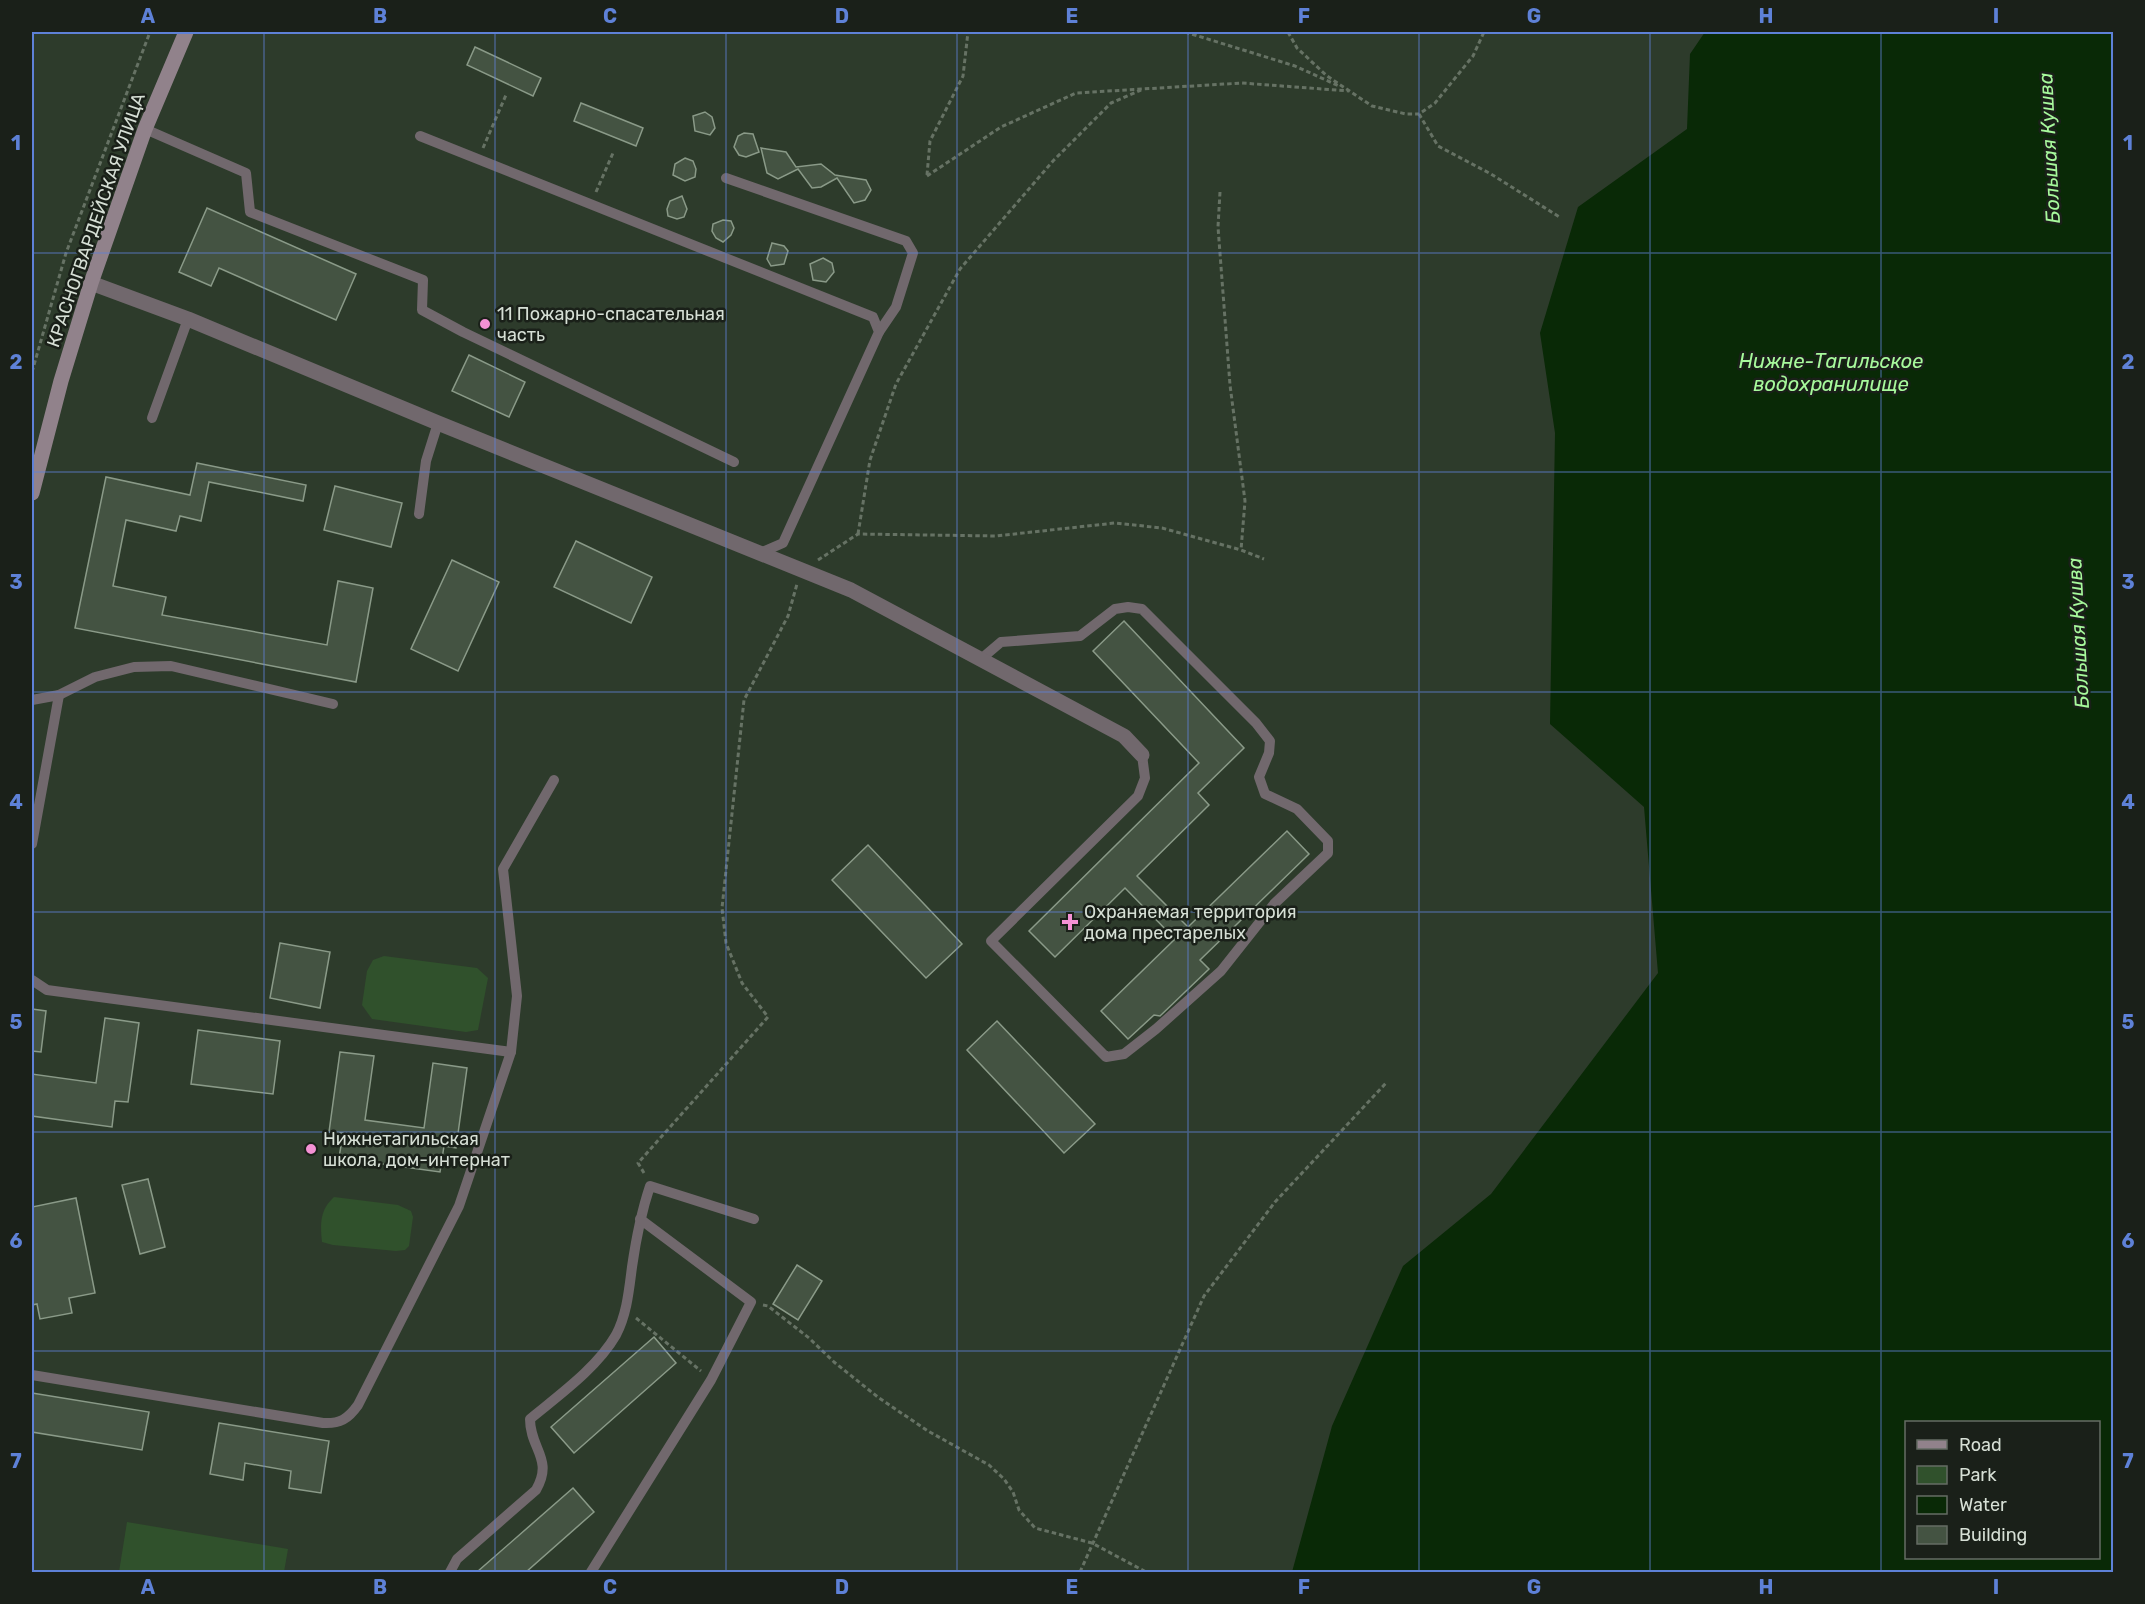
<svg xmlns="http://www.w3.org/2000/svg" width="2145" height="1604" font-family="Rubik,sans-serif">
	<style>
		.green { fill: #30512c }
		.water { fill: #092906; fill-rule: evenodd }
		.building { fill: #445342; stroke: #8a9a88; stroke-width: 1.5 }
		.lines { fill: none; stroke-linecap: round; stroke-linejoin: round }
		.path { stroke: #667264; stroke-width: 3; stroke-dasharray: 4.5 3; stroke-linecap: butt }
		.lane { stroke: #71686d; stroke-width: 10 }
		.street { stroke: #71686d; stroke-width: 15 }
		.secondary { stroke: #91828b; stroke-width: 15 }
		.grid { fill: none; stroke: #5e81d7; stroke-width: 1.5; stroke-opacity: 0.55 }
		.poi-dot { fill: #f491d4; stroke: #1a2019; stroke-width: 2 }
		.labels { text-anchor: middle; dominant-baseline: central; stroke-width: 5; stroke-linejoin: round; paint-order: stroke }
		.street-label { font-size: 18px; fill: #d6dfd5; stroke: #1a2019 }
		.poi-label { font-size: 18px; fill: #d6dfd5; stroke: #1a2019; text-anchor: start }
		.water-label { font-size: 20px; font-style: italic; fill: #a7f99c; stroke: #1a2019 }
		.neatline { fill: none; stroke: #5e81d7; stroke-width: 2 }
		.grid-label { font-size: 20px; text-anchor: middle; font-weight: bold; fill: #5e81d7 }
	</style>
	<rect width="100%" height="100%" fill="#2d3b2b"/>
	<g class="green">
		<path d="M384,956L477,968L488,978L478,1030L466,1032L372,1019L362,1005L367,971L373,960Z"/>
		<path d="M334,1197L398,1205L411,1211L413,1217L409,1246L405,1250L396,1251L333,1245L322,1242C320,1223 320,1210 334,1197Z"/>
		<path d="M127,1522L288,1549L284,1572H119Z"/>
	</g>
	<path class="water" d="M1705,32H2113V1572H1292L1332,1426L1403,1266L1491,1194L1658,973L1644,807L1550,724L1555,433L1540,333L1578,207L1687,129L1690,54ZM1906,1422H2098V1558H1906Z"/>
	<g class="building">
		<path d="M475,47L541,78L533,96L467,65Z"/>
		<path d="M581,103L643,128L636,146L574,121Z"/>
		<path d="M705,112L712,117L715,128L710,135L695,131L693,116Z"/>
		<path d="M744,133L753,134L759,152L746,157L739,155L734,147L738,136Z"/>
		<path d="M761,148L786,152L796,167L821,164L835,175L866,180L871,190L865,200L854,203L837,178L821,187L812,188L798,169L778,179L767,173Z"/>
		<path d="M685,158L693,161L696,169L695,177L685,181L673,175L675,164Z"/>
		<path d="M682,196L687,209L684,217L677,219L668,216L667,209L670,201Z"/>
		<path d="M207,208L356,274L336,320L219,268L211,286L179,272Z"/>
		<path d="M723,220L731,221L734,228L731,235L723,242L716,238L712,231L713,224Z"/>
		<path d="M772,243L784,246L788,251L784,264L771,266L767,259Z"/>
		<path d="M823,258L832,263L834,272L826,282L813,280L810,264Z"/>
		<path d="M469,355L525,382L509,417L452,391Z"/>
		<path d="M197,463L306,485L303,501L209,482L201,521L180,516L176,531L126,520L113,586L166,597L162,615L327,645L338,581L373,588L356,682L75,628L106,477L190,495Z"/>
		<path d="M335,486L402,503L391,547L324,530Z"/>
		<path d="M576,541L652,577L631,623L554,587Z"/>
		<path d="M452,560L499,582L458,671L411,649Z"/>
		<path d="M1124,621L1244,748L1198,793L1209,805L1137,876L1188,927L1287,831L1309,854L1200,960L1209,969L1160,1016L1154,1015L1128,1039L1101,1011L1175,939L1125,888L1055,957L1029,931L1199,763L1093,651Z"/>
		<path d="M868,845L962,944L926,978L832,880Z"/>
		<path d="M280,943L330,952L320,1008L270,998Z"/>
		<path d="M32,1009L46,1011L41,1052L32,1051Z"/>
		<path d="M105,1018L139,1023L128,1102L115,1101L112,1127L32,1116V1074L96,1083Z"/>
		<path d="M997,1021L1095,1124L1064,1153L967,1050Z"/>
		<path d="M198,1030L280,1041L273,1094L191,1084Z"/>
		<path d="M340,1052L374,1056L365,1120L424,1128L433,1063L467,1068L456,1148L444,1146L440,1172L339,1158L343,1133L329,1132Z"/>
		<path d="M148,1179L165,1247L140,1254L122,1185Z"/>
		<path d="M76,1198L95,1293L69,1298L72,1313L40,1319L37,1304L32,1305V1207Z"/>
		<path d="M797,1265L822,1281L798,1320L773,1304Z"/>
		<path d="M654,1337L676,1363L574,1453L551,1427Z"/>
		<path d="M32,1393L149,1412L142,1450L32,1432Z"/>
		<path d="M219,1423L329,1441L321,1493L289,1488L291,1471L245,1463L243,1480L210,1474Z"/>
		<path d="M573,1488L594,1512L526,1572H477Z"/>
	</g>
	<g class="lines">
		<g class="path">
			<path d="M1185,32L1295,66L1339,86"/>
			<path d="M1288,32L1297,48L1327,76L1372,106L1406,114H1419L1435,103L1473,56L1484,32"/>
			<path d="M1419,114L1438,146L1491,174L1561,218"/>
			<path d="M483,148L506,95"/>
			<path d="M927,175L930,141L963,76L968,32"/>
			<path d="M927,176L1001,127L1076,93L1242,83L1349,91"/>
			<path d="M596,192L613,153"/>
			<path d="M1220,192L1218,227L1230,385L1245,501L1241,550"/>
			<path d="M32,372L66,253L150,32"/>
			<path d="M858,534L870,460L896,384L960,269L1053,161L1111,103L1141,90"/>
			<path d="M818,560L858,534L996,536L1115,523L1162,528L1241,550L1264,559"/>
			<path d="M644,1173L638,1163L768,1017L742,983L726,943L722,908L744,700L788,616L797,584"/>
			<path d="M763,1305L768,1306L809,1338L834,1362L879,1398L928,1431L989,1465L1004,1479L1013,1492L1019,1510L1035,1528L1092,1543L1146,1572"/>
			<path d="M636,1318L701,1371"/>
			<path d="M1080,1572L1204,1296L1275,1202L1387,1082"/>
		</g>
		<g class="lane">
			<path d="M145,129L246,173L250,212L423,280L422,310L463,332L734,462"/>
			<path d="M420,136L873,317L879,332L783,543L760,553"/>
			<path d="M726,178L906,241L913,253L896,307L879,332"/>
			<path d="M152,418L188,319"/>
			<path d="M419,514L426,461L438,423"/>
			<path d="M981,659L1001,642L1080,636L1115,609L1128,607L1142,609L1256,723L1270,741L1269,753L1259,777L1265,794L1297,809L1328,841V853L1274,904L1221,971L1156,1029L1124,1054L1106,1057L991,941L1138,796L1145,778L1142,755"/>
			<path d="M32,700L59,695L95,677L134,667L171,666L333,704"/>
			<path d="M32,844L59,695"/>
			<path d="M32,980L47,990L511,1052L459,1206L358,1405C348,1419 340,1424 323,1423L32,1375"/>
			<path d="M511,1052L517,996L503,869L554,780"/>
			<path d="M450,1572L457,1559L536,1490C554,1459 530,1449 530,1419C559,1395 597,1368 616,1335C627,1314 629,1290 632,1267C636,1239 641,1213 650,1186L754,1219"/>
			<path d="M591,1572L711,1380L751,1302L640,1219"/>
		</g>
		<path class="street" d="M91,283L188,319L438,423L851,590L1124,736L1142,755"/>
		<path class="secondary" d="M32,493L61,381L91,283L145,129L186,32"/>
	</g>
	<path class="grid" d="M264,32V1572M495,32V1572M726,32V1572M957,32V1572M1188,32V1572M1419,32V1572M1650,32V1572M1881,32V1572M32,253H2114M32,472H2114M32,692H2114M32,912H2114M32,1132H2114M32,1351H2114"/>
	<g class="poi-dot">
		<circle cx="485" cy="324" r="6"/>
		<path d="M1067 913h6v6h6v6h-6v6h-6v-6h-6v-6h6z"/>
		<circle cx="311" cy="1149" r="6"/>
	</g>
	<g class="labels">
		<g class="street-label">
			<text transform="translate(96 220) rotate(-71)">КРАСНОГВАРДЕЙСКАЯ УЛИЦА</text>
		</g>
		<g class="poi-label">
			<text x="497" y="314">11 Пожарно-спасательная<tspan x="497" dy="21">часть</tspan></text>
			<text x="1084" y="912">Охраняемая территория<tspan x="1084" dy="21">дома престарелых</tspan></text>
			<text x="323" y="1139">Нижнетагильская<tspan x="323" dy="21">школа, дом-интернат</tspan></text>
		</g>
		<g class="water-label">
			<text transform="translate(2049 148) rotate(-93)">Большая Кушва</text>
			<text x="1831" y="361">Нижне-Тагильское<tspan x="1831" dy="23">водохранилище</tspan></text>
			<text transform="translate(2078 633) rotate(-93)">Большая Кушва</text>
		</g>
	</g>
	<rect width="2145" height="1604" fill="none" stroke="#1a2019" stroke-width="66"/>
	<rect x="1905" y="1421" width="195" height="138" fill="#1a2019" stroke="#656c64" stroke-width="1.5"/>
	<rect x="1917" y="1440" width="30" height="9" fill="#91828b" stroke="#656c64" stroke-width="1.5"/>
	<text x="1959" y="1451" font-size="18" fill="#d6dfd5">Road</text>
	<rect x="1917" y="1466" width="30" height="18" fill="#30512c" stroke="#656c64" stroke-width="1.5"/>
	<text x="1959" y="1481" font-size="18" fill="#d6dfd5">Park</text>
	<rect x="1917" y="1496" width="30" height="18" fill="#092906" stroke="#656c64" stroke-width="1.5"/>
	<text x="1959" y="1511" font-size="18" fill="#d6dfd5">Water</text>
	<rect x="1917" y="1526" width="30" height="18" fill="#445342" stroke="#656c64" stroke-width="1.5"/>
	<text x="1959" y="1541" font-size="18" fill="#d6dfd5">Building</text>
	<rect x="33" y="33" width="2079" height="1538" class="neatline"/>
	<g class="grid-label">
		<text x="148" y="23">A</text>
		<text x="380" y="23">B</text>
		<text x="610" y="23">C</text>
		<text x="842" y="23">D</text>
		<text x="1072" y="23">E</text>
		<text x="1304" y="23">F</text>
		<text x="1534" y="23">G</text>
		<text x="1766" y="23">H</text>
		<text x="1996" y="23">I</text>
		<text x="16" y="150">1</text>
		<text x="2128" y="150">1</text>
		<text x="16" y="369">2</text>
		<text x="2128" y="369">2</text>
		<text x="16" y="589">3</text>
		<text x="2128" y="589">3</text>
		<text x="16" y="809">4</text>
		<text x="2128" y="809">4</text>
		<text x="16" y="1029">5</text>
		<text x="2128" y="1029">5</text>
		<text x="16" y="1248">6</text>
		<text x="2128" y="1248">6</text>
		<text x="16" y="1468">7</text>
		<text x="2128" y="1468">7</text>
		<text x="148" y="1594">A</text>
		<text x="380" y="1594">B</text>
		<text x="610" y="1594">C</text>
		<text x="842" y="1594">D</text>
		<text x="1072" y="1594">E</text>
		<text x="1304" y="1594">F</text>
		<text x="1534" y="1594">G</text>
		<text x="1766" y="1594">H</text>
		<text x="1996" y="1594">I</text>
	</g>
</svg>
